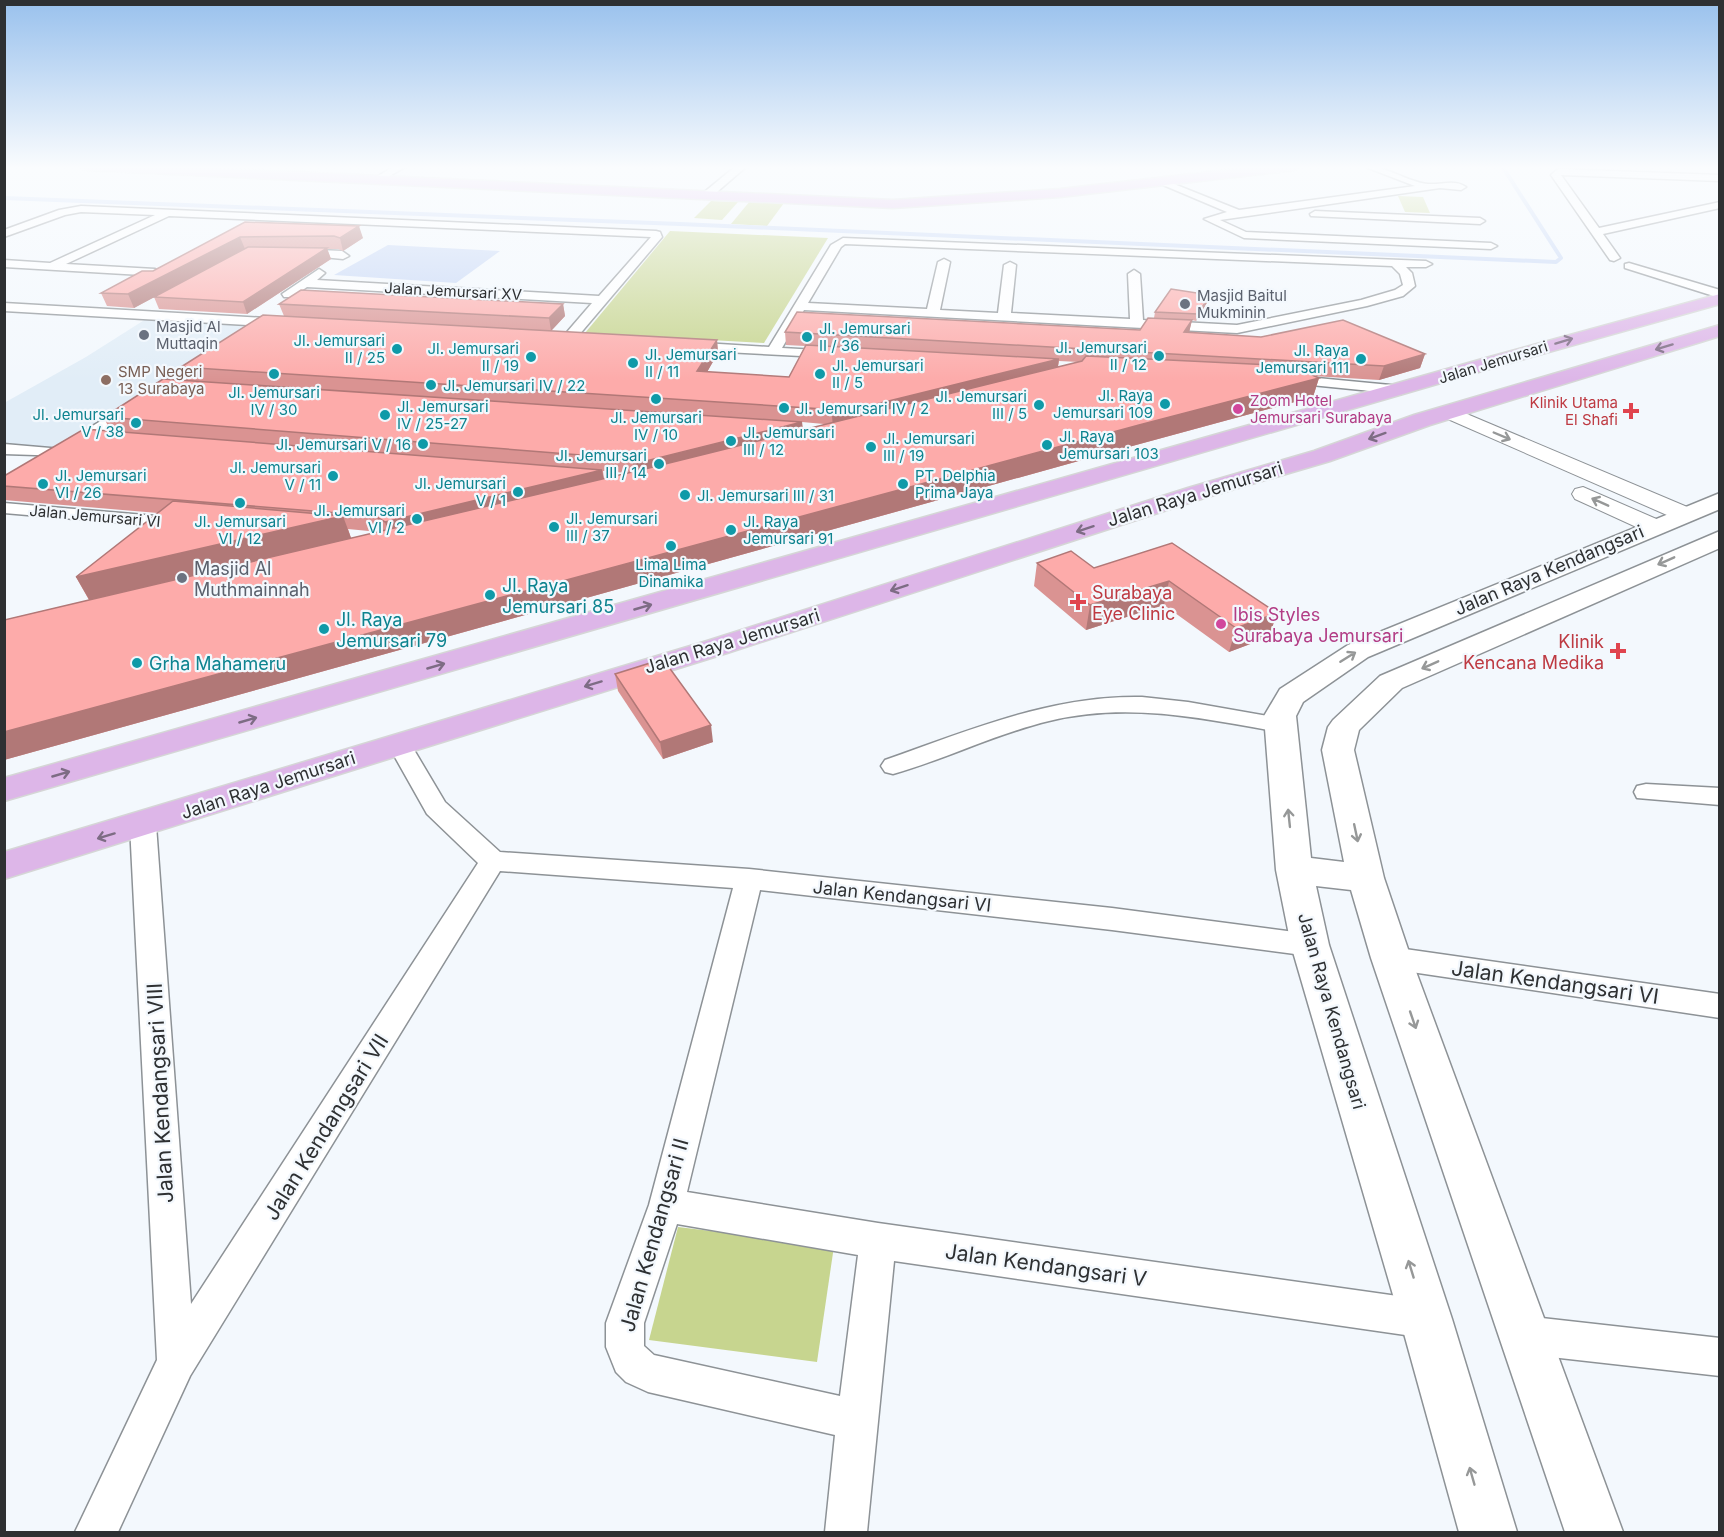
<svg xmlns="http://www.w3.org/2000/svg" width="1724" height="1537" font-family="Inter,sans-serif">
	<style>
		.built { fill: #e1edf7 }
		.green { fill: #c7d58f }
		.water { fill: #c4d5f5 }
		.lines { fill: none; stroke-linecap: round; stroke-linejoin: round }
		.stream { stroke: #c4d5f5; stroke-width: 4 }
		.minor-casing { stroke: #8d9296; stroke-width: 3 }
		.tertiary-casing { stroke: #8d9296; stroke-width: 2 }
		.secondary-casing { stroke: #8d9296; stroke-width: 3 }
		.primary-casing { stroke: #d5d6d6; stroke-width: 3 }
		.minor { fill: #fff; fill-rule: evenodd }
		.tertiary { fill: #fff; fill-rule: evenodd }
		.secondary { fill: #fff; fill-rule: evenodd }
		.primary { fill: #ddb6e8; fill-rule: evenodd }
		.wall { fill: #da9392; fill-rule: evenodd }
		.shaded-wall { fill: #b17877 }
		.building { fill: #fdabaa; stroke: #b17877; stroke-width: 1.5 }
		.oneway { stroke: #7d6c84 }
		.oneway2 { stroke: #969898 }
		.worship-dot { fill: #6b7280; stroke: #f3f8fd; stroke-width: 2 }
		.culture-dot { fill: #0f9aa8; stroke: #f3f8fd; stroke-width: 2 }
		.education-dot { fill: #8d6e63; stroke: #f3f8fd; stroke-width: 2 }
		.hotel-dot { fill: #d1479c; stroke: #f3f8fd; stroke-width: 2 }
		.health-dot { fill: #e0444e; stroke: #f3f8fd; stroke-width: 2 }
		.labels { text-anchor: middle; dominant-baseline: central; stroke-width: 4.5; stroke-linejoin: round; paint-order: stroke }
		.far-street-label { font-size: 15px; fill: #2e3032; stroke: #f3f8fd }
		.far-worship-label { font-size: 15px; fill: #5b616d; stroke: #f3f8fd; text-anchor: start }
		.far-culture-label { font-size: 15px; fill: #0d838f; stroke: #f3f8fd; text-anchor: start }
		.far-education-label { font-size: 15px; fill: #785e54; stroke: #f3f8fd; text-anchor: start }
		.far-hotel-label { font-size: 15px; fill: #b23c85; stroke: #f3f8fd; text-anchor: start }
		.far-health-label { font-size: 15px; fill: #be3a42; stroke: #f3f8fd; text-anchor: end }
		.street-label { font-size: 18px; fill: #2e3032; stroke: #f3f8fd }
		.worship-label { font-size: 18px; fill: #5b616d; stroke: #f3f8fd; text-anchor: start }
		.culture-label { font-size: 18px; fill: #0d838f; stroke: #f3f8fd; text-anchor: start }
		.health-label { font-size: 18px; fill: #be3a42; stroke: #f3f8fd; text-anchor: start }
		.hotel-label { font-size: 18px; fill: #b23c85; stroke: #f3f8fd; text-anchor: start }
		.near-street-label { font-size: 21px; fill: #2e3032; stroke: #f3f8fd }
	</style>
	<rect width="100%" height="100%" fill="#f3f8fd"/>
	<path class="built" d="M146,319L256,325L59,448L5,444L4,403L86,357Z"/>
	<g class="green">
		<path d="M1398,196L1423,197L1430,213L1405,212Z"/>
		<path d="M711,201L738,202L722,220L694,218Z"/>
		<path d="M750,201L784,203L767,226L731,224Z"/>
		<path d="M670,231L828,238L764,343L585,333Z"/>
		<path d="M678,1227L834,1246L817,1362L649,1340Z"/>
	</g>
	<path class="water" d="M388,245L500,251L456,283L334,275Z"/>
	<g class="lines">
		<path class="stream" d="M4,198L680,224L1556,262L1561,258L1502,166"/>
		<g class="minor-casing">
			<g id="minor">
				<path d="M395,166H407L379,182L371,180Z"/>
				<path d="M736,166H747L710,198H702V194Z"/>
				<path d="M1363,166C1388,166 1407,182 1428,184C1441,185 1455,179 1466,187L1461,190L1440,188L1220,220L1246,232L1491,243L1497,246L1491,249L1244,238L1204,219L1227,212L1156,182L1164,180L1239,210L1415,186Z"/>
				<path d="M1558,169L1720,175V181L1561,175L1599,228L1720,202V208L1603,234L1620,258L1614,261L1610,260L1551,175Z"/>
				<path d="M81,206L656,231L660,232L662,237L573,342L568,343L561,339L592,303L307,287L292,297H284L282,294L319,269L325,273L317,280L599,296L651,237L169,216L66,264L155,269L161,273L159,276L4,267V260L50,263L155,215L81,212L65,215L4,237V230L59,210Z"/>
				<path d="M1315,211L1480,218L1485,221L1480,224L1311,216L1310,214Z"/>
				<path d="M843,238L1426,261L1432,264L1426,267H1406L1412,273L1415,286L1403,296L1367,306L1237,333L804,310L782,348L835,351L840,352L842,355L840,358L687,350L680,346L687,342L769,347L831,245ZM845,244L1392,266L1400,274L1403,285L1395,290L1361,300L1237,325L1143,320L1140,274L1134,270L1128,274L1130,319L1011,313L1016,265L1010,262L1004,265L998,313L940,310L950,262L944,259L938,262L927,309L808,303L841,247Z"/>
				<path d="M296,249L342,251L349,256L343,259L292,254V250Z"/>
				<path d="M1629,263L1720,290V298L1625,268V264Z"/>
				<path d="M4,303L284,319L291,323L284,327L4,311Z"/>
				<path d="M212,353L217,354L219,357L217,360L75,450L67,451L66,456L4,454V444L62,449L63,444Z"/>
				<path d="M1286,375L1401,386L1408,390L1401,394L1281,382L1279,379Z"/>
				<path d="M4,503L180,518L186,519L189,523L186,527L180,528L4,513Z"/>
				<path d="M1142,697L1188,702L1279,718L1287,720L1290,725L1287,730L1279,732C1202,718 1127,702 1049,721C995,734 946,759 893,774L885,772L881,766L885,760C968,731 1051,695 1142,697Z"/>
				<path d="M399,735L407,738L445,802L500,852L749,869L1112,908L1310,934L1320,937L1324,945L1320,953L1310,956L1112,930L760,890L687,1192L878,1223L1426,1300L1439,1306L1445,1319L1439,1332L1426,1338L894,1261L867,1532H825L835,1435L648,1392L626,1382L616,1372L606,1347V1323L649,1205L733,888L500,871L190,1376L118,1532H75L157,1360L130,825L134,819L143,816L152,819L156,825L191,1304L478,863L427,814L387,743L391,738ZM677,1224L858,1255L840,1396L654,1355L644,1346V1323Z"/>
				<path d="M1646,784L1720,788V805L1637,798L1634,792L1637,786Z"/>
				<path d="M1391,947L1720,994V1018L1391,969L1381,966L1377,958L1381,950Z"/>
				<path d="M1524,1316L1720,1338V1376L1524,1354L1511,1348L1505,1335L1511,1322Z"/>
			</g>
		</g>
		<g class="tertiary-casing">
			<g id="tertiary">
				<path d="M1448,406L1692,509L1696,514L1692,519L1684,521L1676,519L1441,416L1438,412L1441,408Z"/>
				<path d="M1583,487L1661,521L1665,526L1661,531L1653,533L1645,531L1575,499L1572,494L1575,489Z"/>
			</g>
		</g>
		<g class="secondary-casing">
			<path id="secondary" d="M1720,493V509L1368,657L1303,702L1296,716L1311,858L1344,862L1322,750L1328,727L1333,720L1380,676L1720,531V548L1402,688L1359,730L1354,750L1384,878L1411,958L1623,1532H1565L1371,958L1351,890L1316,886L1329,945L1452,1319L1517,1532H1459L1400,1319L1291,945L1276,870L1264,716L1280,689L1348,645Z"/>
		</g>
		<g class="primary-casing">
			<g id="primary">
				<path d="M79,166H166L893,200L1060,189L1262,166H1301L1295,170L1060,197L893,208L85,170Z"/>
				<path d="M1720,294V304L1499,366L4,801V778L1486,358Z"/>
				<path d="M1720,325V336L1430,425L1330,461L1204,498L727,653L4,879V852L707,641L1188,488L1314,451L1414,415Z"/>
			</g>
		</g>
		<use href="#minor" class="minor"/>
		<use href="#tertiary" class="tertiary"/>
		<use href="#secondary" class="secondary"/>
		<use href="#primary" class="primary"/>
	</g>
	<g class="wall">
		<path d="M245,222L363,238L343,251L338,249H327L331,259L247,314L159,309L154,297L134,308L107,306L101,293L153,271Z"/>
		<path d="M1210,295L1208,301L1196,321L1192,320L1189,332L1425,354L1420,368L1379,380L1313,376L1319,378L1313,397L1136,445L4,760V620L89,600L76,577L158,513L4,500V476L110,431L104,417L187,380L181,367L284,316L279,304H563L565,316L551,331L717,340L718,353L707,372L789,377L805,346L786,345L785,332L1140,330L1154,318L1155,312ZM1059,361L1079,362L1058,367ZM802,422L824,424H826L803,430ZM603,471L627,473L604,479ZM348,529L379,532L351,538Z"/>
		<path d="M1172,543L1277,613L1269,637L1229,652L1164,605L1086,630L1034,586L1037,563L1094,568Z"/>
		<path d="M615,674L713,742L663,759L618,691Z"/>
	</g>
	<g class="shaded-wall">
		<path d="M359,226L363,238L343,251L340,238Z"/>
		<path d="M240,237L245,249L134,308L128,294Z"/>
		<path d="M327,248L331,259L247,314L243,302Z"/>
		<path d="M1210,295L1208,301L1196,321L1198,314Z"/>
		<path d="M563,304L565,316L551,331L549,318Z"/>
		<path d="M1192,320L1189,333L1184,332Z"/>
		<path d="M717,340L718,353L699,386L697,371Z"/>
		<path d="M1425,354L1420,368L1379,380L1384,366Z"/>
		<path d="M1059,359L1057,372L833,429L832,415Z"/>
		<path d="M1319,378L1313,397L1136,445L4,760V732L1139,425Z"/>
		<path d="M802,422L803,436L636,478L634,464Z"/>
		<path d="M602,470L605,485L390,537L385,522Z"/>
		<path d="M343,516L354,546L94,608L76,577Z"/>
		<path d="M1169,581L1164,605L1086,630L1090,605Z"/>
		<path d="M1277,613L1269,637L1229,652L1236,628Z"/>
		<path d="M711,725L713,742L663,759L660,742Z"/>
	</g>
	<g class="building">
		<path d="M245,222L359,226L340,238L334,236L240,237L128,294L101,293L142,271H153Z"/>
		<path d="M248,247L327,248L243,302L154,297Z"/>
		<path d="M1171,289L1210,295L1198,314L1155,312Z"/>
		<path d="M301,290L563,304L549,318L279,304Z"/>
		<path d="M797,312L1140,330L1148,318L1192,320L1184,332L1261,337L1343,320L1425,354L1384,366L785,332Z"/>
		<path d="M263,315L717,340L697,371L789,377L806,345L1059,359L832,415L830,411L824,409L181,367Z"/>
		<path d="M1086,356L1292,366L1319,378L1139,425L4,732V620L649,468L1082,361Z"/>
		<path d="M163,379L802,422L634,464L631,459L104,417Z"/>
		<path d="M84,429L602,470L385,522L375,516L4,486V476Z"/>
		<path d="M173,501L343,516L76,577Z"/>
		<path d="M1172,543L1277,613L1236,628L1169,581L1090,605L1037,563L1071,551L1094,568Z"/>
		<path d="M663,659L711,725L660,742L615,674Z"/>
	</g>
	<defs><path id="oneway-shaft" d="M-6 0H5M1.5-3L5.5 0L1.5 3" fill="none" stroke-width="1.6" stroke-linecap="round" stroke-linejoin="round" transform="scale(1.5)"/></defs>
	<g class="oneway">
		<use href="#oneway-shaft" transform="translate(1564 341) rotate(-17)"/>
		<use href="#oneway-shaft" transform="translate(1664 347) rotate(163)"/>
		<use href="#oneway-shaft" transform="translate(1377 436) rotate(160)"/>
		<use href="#oneway-shaft" transform="translate(1085 529) rotate(162)"/>
		<use href="#oneway-shaft" transform="translate(899 588) rotate(162)"/>
		<use href="#oneway-shaft" transform="translate(643 607) rotate(-16)"/>
		<use href="#oneway-shaft" transform="translate(436 666) rotate(-16)"/>
		<use href="#oneway-shaft" transform="translate(593 684) rotate(163)"/>
		<use href="#oneway-shaft" transform="translate(248 720) rotate(-16)"/>
		<use href="#oneway-shaft" transform="translate(61 774) rotate(-16)"/>
		<use href="#oneway-shaft" transform="translate(106 836) rotate(163)"/>
	</g>
	<g class="oneway2">
		<use href="#oneway-shaft" transform="translate(1502 436) rotate(23)"/>
		<use href="#oneway-shaft" transform="translate(1600 502) rotate(-156)"/>
		<use href="#oneway-shaft" transform="translate(1666 561) rotate(156)"/>
		<use href="#oneway-shaft" transform="translate(1348 657) rotate(-32)"/>
		<use href="#oneway-shaft" transform="translate(1430 665) rotate(156)"/>
		<use href="#oneway-shaft" transform="translate(1289 818) rotate(-96)"/>
		<use href="#oneway-shaft" transform="translate(1356 833) rotate(78)"/>
		<use href="#oneway-shaft" transform="translate(1413 1020) rotate(71)"/>
		<use href="#oneway-shaft" transform="translate(1411 1269) rotate(-107)"/>
		<use href="#oneway-shaft" transform="translate(1472 1476) rotate(-106)"/>
	</g>
	<linearGradient id="sky" x2="0" y2="1"><stop stop-color="#99c1ed"/><stop offset="0.44" stop-color="#fafcfe"/><stop offset="1" stop-color="#fafcfe" stop-opacity="0"/></linearGradient>
	<rect width="1724" height="381" fill="url(#sky)"/>
	<g class="worship-dot">
		<circle cx="1185" cy="304" r="6"/>
		<circle cx="144" cy="335" r="6"/>
		<circle cx="182" cy="578" r="6"/>
	</g>
	<g class="culture-dot">
		<circle cx="807" cy="337" r="6"/>
		<circle cx="397" cy="349" r="6"/>
		<circle cx="1159" cy="356" r="6"/>
		<circle cx="531" cy="357" r="6"/>
		<circle cx="1361" cy="359" r="6"/>
		<circle cx="633" cy="363" r="6"/>
		<circle cx="274" cy="374" r="6"/>
		<circle cx="820" cy="374" r="6"/>
		<circle cx="431" cy="385" r="6"/>
		<circle cx="656" cy="399" r="6"/>
		<circle cx="1165" cy="404" r="6"/>
		<circle cx="1039" cy="405" r="6"/>
		<circle cx="784" cy="408" r="6"/>
		<circle cx="385" cy="415" r="6"/>
		<circle cx="136" cy="423" r="6"/>
		<circle cx="731" cy="441" r="6"/>
		<circle cx="423" cy="444" r="6"/>
		<circle cx="1047" cy="445" r="6"/>
		<circle cx="871" cy="447" r="6"/>
		<circle cx="659" cy="464" r="6"/>
		<circle cx="333" cy="476" r="6"/>
		<circle cx="43" cy="484" r="6"/>
		<circle cx="903" cy="484" r="6"/>
		<circle cx="518" cy="492" r="6"/>
		<circle cx="685" cy="495" r="6"/>
		<circle cx="240" cy="503" r="6"/>
		<circle cx="417" cy="519" r="6"/>
		<circle cx="554" cy="527" r="6"/>
		<circle cx="731" cy="530" r="6"/>
		<circle cx="671" cy="546" r="6"/>
		<circle cx="490" cy="595" r="6"/>
		<circle cx="324" cy="629" r="6"/>
		<circle cx="137" cy="663" r="6"/>
	</g>
	<circle class="education-dot" cx="106" cy="380" r="6"/>
	<g class="hotel-dot">
		<circle cx="1238" cy="409" r="6"/>
		<circle cx="1221" cy="624" r="6"/>
	</g>
	<g class="health-dot">
		<path d="M1628 402h6v6h6v6h-6v6h-6v-6h-6v-6h6z"/>
		<path d="M1075 593h6v6h6v6h-6v6h-6v-6h-6v-6h6z"/>
		<path d="M1615 642h6v6h6v6h-6v6h-6v-6h-6v-6h6z"/>
	</g>
	<g class="labels">
		<g class="far-street-label">
			<text transform="translate(453 291) rotate(3)">Jalan Jemursari XV</text>
			<text transform="translate(1493 362) rotate(-17)">Jalan Jemursari</text>
			<text transform="translate(95 516) rotate(5)">Jalan Jemursari VI</text>
		</g>
		<g class="far-worship-label">
			<text x="1197" y="295">Masjid Baitul<tspan x="1197" dy="17">Mukminin</tspan></text>
			<text x="156" y="326">Masjid Al<tspan x="156" dy="17">Muttaqin</tspan></text>
		</g>
		<g class="far-culture-label">
			<text x="819" y="328">Jl. Jemursari<tspan x="819" dy="17">II / 36</tspan></text>
			<text x="385" y="340" text-anchor="end">Jl. Jemursari<tspan x="385" dy="17">II / 25</tspan></text>
			<text x="1147" y="347" text-anchor="end">Jl. Jemursari<tspan x="1147" dy="17">II / 12</tspan></text>
			<text x="519" y="348" text-anchor="end">Jl. Jemursari<tspan x="519" dy="17">II / 19</tspan></text>
			<text x="1349" y="350" text-anchor="end">Jl. Raya<tspan x="1349" dy="17">Jemursari 111</tspan></text>
			<text x="645" y="354">Jl. Jemursari<tspan x="645" dy="17">II / 11</tspan></text>
			<text x="832" y="365">Jl. Jemursari<tspan x="832" dy="17">II / 5</tspan></text>
			<text x="443" y="385">Jl. Jemursari IV / 22</text>
			<text x="274" y="392" text-anchor="middle">Jl. Jemursari<tspan x="274" dy="17">IV / 30</tspan></text>
			<text x="1153" y="395" text-anchor="end">Jl. Raya<tspan x="1153" dy="17">Jemursari 109</tspan></text>
			<text x="1027" y="396" text-anchor="end">Jl. Jemursari<tspan x="1027" dy="17">III / 5</tspan></text>
			<text x="397" y="406">Jl. Jemursari<tspan x="397" dy="17">IV / 25-27</tspan></text>
			<text x="796" y="408">Jl. Jemursari IV / 2</text>
			<text x="124" y="414" text-anchor="end">Jl. Jemursari<tspan x="124" dy="17">V / 38</tspan></text>
			<text x="656" y="417" text-anchor="middle">Jl. Jemursari<tspan x="656" dy="17">IV / 10</tspan></text>
			<text x="743" y="432">Jl. Jemursari<tspan x="743" dy="17">III / 12</tspan></text>
			<text x="1059" y="436">Jl. Raya<tspan x="1059" dy="17">Jemursari 103</tspan></text>
			<text x="883" y="438">Jl. Jemursari<tspan x="883" dy="17">III / 19</tspan></text>
			<text x="411" y="444" text-anchor="end">Jl. Jemursari V / 16</text>
			<text x="647" y="455" text-anchor="end">Jl. Jemursari<tspan x="647" dy="17">III / 14</tspan></text>
			<text x="321" y="467" text-anchor="end">Jl. Jemursari<tspan x="321" dy="17">V / 11</tspan></text>
			<text x="55" y="475">Jl. Jemursari<tspan x="55" dy="17">VI / 26</tspan></text>
			<text x="915" y="475">PT. Delphia<tspan x="915" dy="17">Prima Jaya</tspan></text>
			<text x="506" y="483" text-anchor="end">Jl. Jemursari<tspan x="506" dy="17">V / 1</tspan></text>
			<text x="697" y="495">Jl. Jemursari III / 31</text>
			<text x="405" y="510" text-anchor="end">Jl. Jemursari<tspan x="405" dy="17">VI / 2</tspan></text>
			<text x="566" y="518">Jl. Jemursari<tspan x="566" dy="17">III / 37</tspan></text>
			<text x="240" y="521" text-anchor="middle">Jl. Jemursari<tspan x="240" dy="17">VI / 12</tspan></text>
			<text x="743" y="521">Jl. Raya<tspan x="743" dy="17">Jemursari 91</tspan></text>
			<text x="671" y="564" text-anchor="middle">Lima Lima<tspan x="671" dy="17">Dinamika</tspan></text>
		</g>
		<g class="far-education-label">
			<text x="118" y="371">SMP Negeri<tspan x="118" dy="17">13 Surabaya</tspan></text>
		</g>
		<g class="far-hotel-label">
			<text x="1250" y="400">Zoom Hotel<tspan x="1250" dy="17">Jemursari Surabaya</tspan></text>
		</g>
		<g class="far-health-label">
			<text x="1618" y="402">Klinik Utama<tspan x="1618" dy="17">El Shafi</tspan></text>
		</g>
		<g class="street-label">
			<text transform="translate(1195 494) rotate(-17)">Jalan Raya Jemursari</text>
			<text transform="translate(1549 570) rotate(-23)">Jalan Raya Kendangsari</text>
			<text transform="translate(732 641) rotate(-17)">Jalan Raya Jemursari</text>
			<text transform="translate(268 785) rotate(-18)">Jalan Raya Jemursari</text>
			<text transform="translate(902 896) rotate(6)">Jalan Kendangsari VI</text>
			<text transform="translate(1332 1011) rotate(74)">Jalan Raya Kendangsari</text>
		</g>
		<g class="worship-label">
			<text x="194" y="568">Masjid Al<tspan x="194" dy="21">Muthmainnah</tspan></text>
		</g>
		<g class="culture-label">
			<text x="502" y="585">Jl. Raya<tspan x="502" dy="21">Jemursari 85</tspan></text>
			<text x="336" y="619">Jl. Raya<tspan x="336" dy="21">Jemursari 79</tspan></text>
			<text x="149" y="663">Grha Mahameru</text>
		</g>
		<g class="health-label">
			<text x="1092" y="592">Surabaya<tspan x="1092" dy="21">Eye Clinic</tspan></text>
			<text x="1604" y="641" text-anchor="end">Klinik<tspan x="1604" dy="21">Kencana Medika</tspan></text>
		</g>
		<g class="hotel-label">
			<text x="1233" y="614">Ibis Styles<tspan x="1233" dy="21">Surabaya Jemursari</tspan></text>
		</g>
		<g class="near-street-label">
			<text transform="translate(1555 982) rotate(8)">Jalan Kendangsari VI</text>
			<text transform="translate(160 1093) rotate(-93)">Jalan Kendangsari VIII</text>
			<text transform="translate(326 1127) rotate(-58)">Jalan Kendangsari VII</text>
			<text transform="translate(654 1235) rotate(-74)">Jalan Kendangsari II</text>
			<text transform="translate(1046 1265) rotate(8)">Jalan Kendangsari V</text>
		</g>
	</g>
	<rect width="1724" height="1537" fill="none" stroke="#2e3032" stroke-width="12"/>
</svg>
